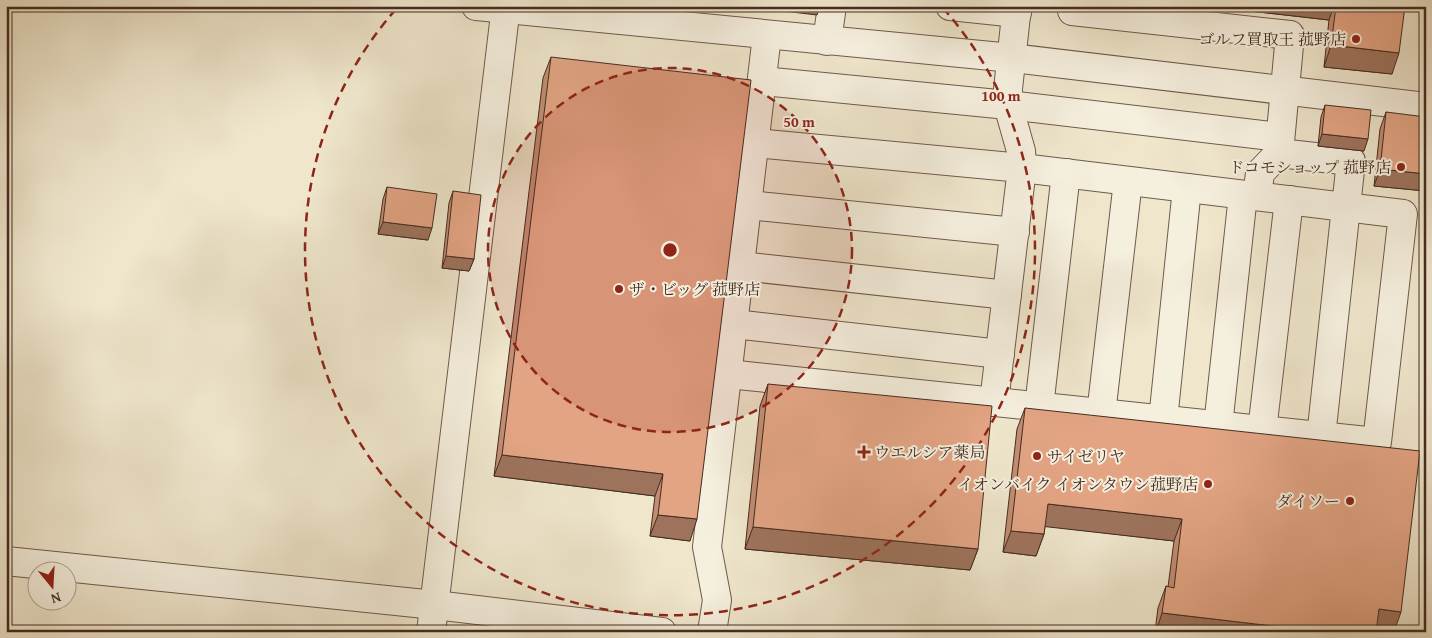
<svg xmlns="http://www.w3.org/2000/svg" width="1432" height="638" font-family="'Gentium Book Plus','Noto Serif JP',serif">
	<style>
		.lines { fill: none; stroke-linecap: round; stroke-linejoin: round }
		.minor-casing { stroke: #6f5a4c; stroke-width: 30 }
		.minor { stroke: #f5efde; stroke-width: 28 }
		.wall { fill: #c28d71; stroke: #442c22 }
		.shaded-wall { fill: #9e735c; stroke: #442c22 }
		.building { fill: #e2a483; stroke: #442c22 }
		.ring { fill: none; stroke: #8f2418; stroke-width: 2.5; stroke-dasharray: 9 6 }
		.poi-dot { fill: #8f2418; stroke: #f5efde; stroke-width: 2 }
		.labels { text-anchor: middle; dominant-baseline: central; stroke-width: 4; stroke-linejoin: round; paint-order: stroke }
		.poi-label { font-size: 16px; fill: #442c22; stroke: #f5efde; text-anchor: end }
		.centre { fill: #8f2418; stroke: #f5efde; stroke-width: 2.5 }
		.ring-label { font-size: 15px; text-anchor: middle; font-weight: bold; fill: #8f2418; stroke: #f5efde; stroke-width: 4; stroke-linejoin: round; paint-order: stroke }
	</style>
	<rect width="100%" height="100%" fill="#efe6cc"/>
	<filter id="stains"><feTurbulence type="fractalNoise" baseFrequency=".004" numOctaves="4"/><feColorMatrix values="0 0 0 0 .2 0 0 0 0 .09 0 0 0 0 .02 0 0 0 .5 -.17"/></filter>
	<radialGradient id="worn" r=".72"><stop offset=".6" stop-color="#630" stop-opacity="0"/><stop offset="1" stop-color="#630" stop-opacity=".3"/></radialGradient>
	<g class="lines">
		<g class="minor-casing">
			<g id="minor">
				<path d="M476,6L1012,58L1426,107"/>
				<path d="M950,6L1017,13"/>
				<path d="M1073,6L1072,11L1290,35L1279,153L1351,161L1321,437"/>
				<path d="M827,41L832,6"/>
				<path d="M762,81L1008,105L1280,137"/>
				<path d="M1257,196L1260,173L1279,153"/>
				<path d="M748,205L1015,232"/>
				<path d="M741,266L1007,295"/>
				<path d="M734,324L1000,354"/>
				<path d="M728,374L1377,442L1403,214L1022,168L755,143"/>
				<path d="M994,402L1022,168L1021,151L1008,105V89L1017,6"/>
				<path d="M1039,407L1066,173"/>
				<path d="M1101,414L1128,181"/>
				<path d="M1163,420L1187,188"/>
				<path d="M1218,426L1243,195"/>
				<path d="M1262,431L1289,200"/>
				<path d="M6,561L435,605L662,632"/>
				<path d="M431,632L506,6"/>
				<path d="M712,632L717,600L707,547L767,35"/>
			</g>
		</g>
		<use href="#minor" class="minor"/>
	</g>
	<g class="wall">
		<path d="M1206,6H1405L1392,74L1324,67L1329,20Z"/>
		<path d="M551,57L690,541L650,536L655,496L494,476L543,78Z"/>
		<path d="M1325,105L1364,151L1318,146L1321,117Z"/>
		<path d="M1386,112L1426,131V191L1374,186L1380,129Z"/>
		<path d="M387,187L428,240L378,234L383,199Z"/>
		<path d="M453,191L474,259L469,271L442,268L449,203Z"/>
		<path d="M768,384L978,549L970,570L745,549L760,406Z"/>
		<path d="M1025,408L1376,631V632H1155L1158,608L1166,586L1168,587L1174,541L1045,526L1044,534L1036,556L1003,552L1017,429Z"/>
	</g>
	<g class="shaded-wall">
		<path d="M741,6H820L817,15Z"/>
		<path d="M1206,6H1334L1329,20Z"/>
		<path d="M1331,45L1399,53L1392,74L1324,67Z"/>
		<path d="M1322,134L1368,139L1364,151L1318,146Z"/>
		<path d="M1380,169L1426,174V191L1374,186Z"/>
		<path d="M383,222L432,228L428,240L378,234Z"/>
		<path d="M446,256L474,259L469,271L442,268Z"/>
		<path d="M502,455L663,474L655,496L494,476Z"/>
		<path d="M1048,504L1182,519L1174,541L1040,526Z"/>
		<path d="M658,515L697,519L690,541L650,536Z"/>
		<path d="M753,527L978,549L970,570L745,549Z"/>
		<path d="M1011,531L1044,534L1036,556L1003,552Z"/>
		<path d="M1379,609L1401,612L1394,632H1382L1371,631Z"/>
		<path d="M1162,613L1324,632H1156Z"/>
	</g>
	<g class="building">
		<path d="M1336,6H1405L1399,53L1331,45Z"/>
		<path d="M551,57L751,80L697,519L658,515L663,474L502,455Z"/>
		<path d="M1325,105L1371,110L1368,139L1322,134Z"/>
		<path d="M1386,112L1426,117L1425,131H1426V174L1380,169Z"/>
		<path d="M387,187L437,194L432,228L383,222Z"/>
		<path d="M453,191L481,195L474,259L446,256Z"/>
		<path d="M768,384L992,406L978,549L753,527Z"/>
		<path d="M1025,408L1420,451L1401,612L1379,609L1376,632H1324L1162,613L1166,586L1174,588L1182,519L1048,504L1044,534L1011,531Z"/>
	</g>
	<circle cx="670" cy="250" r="182" fill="#8f2418" fill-opacity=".12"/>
	<g class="ring">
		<circle cx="670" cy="250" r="182"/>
		<path d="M943 8A365 365 0 1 1 397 8"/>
	</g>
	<g class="poi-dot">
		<circle cx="1356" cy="39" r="5"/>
		<circle cx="1401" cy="167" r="5"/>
		<circle cx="619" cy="289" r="5"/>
		<path d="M861.5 444.5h5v5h5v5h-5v5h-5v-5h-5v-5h5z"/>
		<circle cx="1037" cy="456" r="5"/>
		<circle cx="1208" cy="484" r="5"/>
		<circle cx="1350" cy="501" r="5"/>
	</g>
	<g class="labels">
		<g class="poi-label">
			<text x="1346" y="39">ゴルフ買取王 菰野店</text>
			<text x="1391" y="167">ドコモショップ 菰野店</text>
			<text x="629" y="289" text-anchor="start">ザ・ビッグ 菰野店</text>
			<text x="874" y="452" text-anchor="start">ウエルシア薬局</text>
			<text x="1047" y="456" text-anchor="start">サイゼリヤ</text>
			<text x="1198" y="484">イオンバイク イオンタウン菰野店</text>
			<text x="1340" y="501">ダイソー</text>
		</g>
	</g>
	<circle cx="670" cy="250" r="8" class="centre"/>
	<g class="ring-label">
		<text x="1001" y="101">100 m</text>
		<text x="799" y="127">50 m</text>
	</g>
	<rect width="1432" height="638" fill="none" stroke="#efe6cc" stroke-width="25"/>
	<rect x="8" y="8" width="1417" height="623" fill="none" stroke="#442c22" stroke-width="2.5"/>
	<rect x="12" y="12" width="1407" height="613" fill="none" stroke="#442c22"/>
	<g transform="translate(52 586) rotate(162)"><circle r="24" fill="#f5efde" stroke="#aea193"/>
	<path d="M0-4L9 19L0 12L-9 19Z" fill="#8f2418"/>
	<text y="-8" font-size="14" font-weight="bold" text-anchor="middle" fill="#442c22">N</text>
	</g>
	<rect width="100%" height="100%" filter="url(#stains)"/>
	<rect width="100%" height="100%" fill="url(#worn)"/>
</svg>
